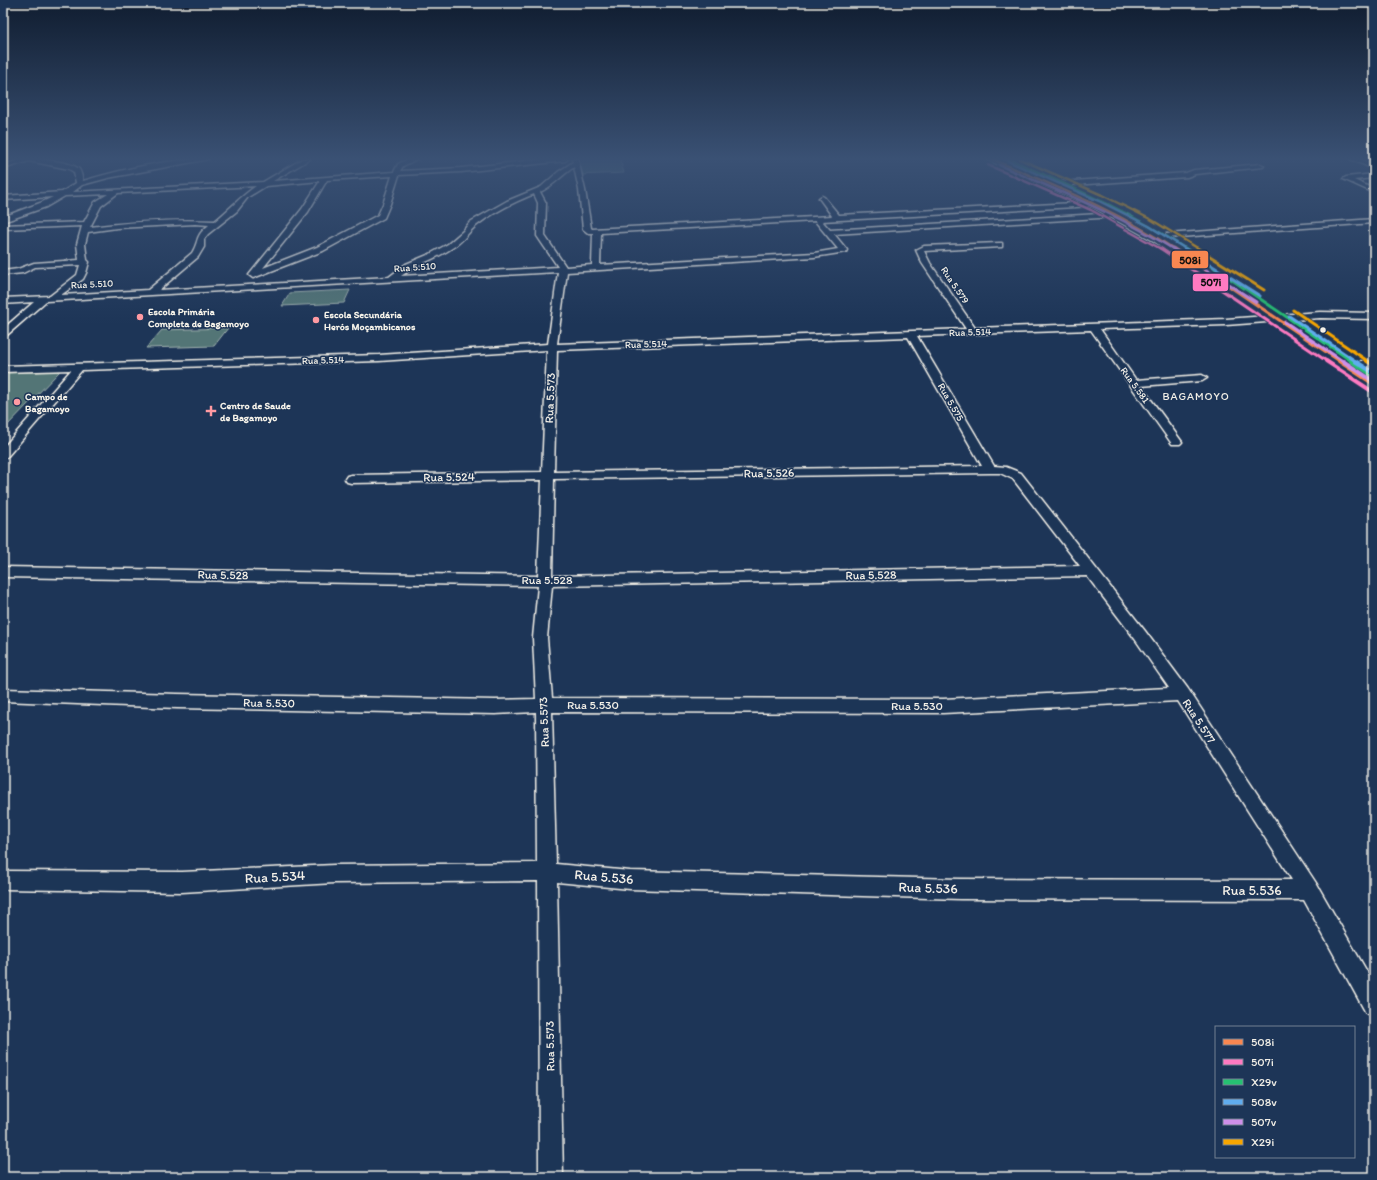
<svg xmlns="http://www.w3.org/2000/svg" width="1377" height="1180" font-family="Itim,sans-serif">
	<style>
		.green { fill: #527576; stroke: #a3b3af }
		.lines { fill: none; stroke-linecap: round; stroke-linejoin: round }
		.street-casing { stroke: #f4f1e8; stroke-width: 3 }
		.highway-casing { stroke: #f4f1e8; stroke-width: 3 }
		.street { fill: #1d3557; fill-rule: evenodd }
		.highway { fill: #1d3557; fill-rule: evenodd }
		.bus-1-far2-casing { stroke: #1d3557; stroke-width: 4 }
		.bus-1-far1-casing { stroke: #1d3557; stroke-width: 5 }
		.bus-1-casing { stroke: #1d3557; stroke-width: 6 }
		.bus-2-far2-casing { stroke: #1d3557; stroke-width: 4 }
		.bus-2-far1-casing { stroke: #1d3557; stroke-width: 5 }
		.bus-2-casing { stroke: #1d3557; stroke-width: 6 }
		.bus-3-far2-casing { stroke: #1d3557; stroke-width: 4 }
		.bus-3-far1-casing { stroke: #1d3557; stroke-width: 5 }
		.bus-3-casing { stroke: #1d3557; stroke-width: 6 }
		.bus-4-far2-casing { stroke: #1d3557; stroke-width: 4 }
		.bus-4-far1-casing { stroke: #1d3557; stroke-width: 5 }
		.bus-4-casing { stroke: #1d3557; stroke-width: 6 }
		.bus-5-far2-casing { stroke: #1d3557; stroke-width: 4 }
		.bus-5-far1-casing { stroke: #1d3557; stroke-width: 5 }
		.bus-5-casing { stroke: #1d3557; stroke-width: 6 }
		.bus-6-far2-casing { stroke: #1d3557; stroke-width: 4 }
		.bus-6-far1-casing { stroke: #1d3557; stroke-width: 5 }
		.bus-6-casing { stroke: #1d3557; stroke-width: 6 }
		.bus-1-far2 { stroke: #f88751; stroke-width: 2.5 }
		.bus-1-far1 { stroke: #f88751; stroke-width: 3 }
		.bus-1 { stroke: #f88751; stroke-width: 4 }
		.bus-2-far2 { stroke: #fe7ac1; stroke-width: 2.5 }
		.bus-2-far1 { stroke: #fe7ac1; stroke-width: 3 }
		.bus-2 { stroke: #fe7ac1; stroke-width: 4 }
		.bus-3-far2 { stroke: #26c172; stroke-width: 2.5 }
		.bus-3-far1 { stroke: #26c172; stroke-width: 3 }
		.bus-3 { stroke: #26c172; stroke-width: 4 }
		.bus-4-far2 { stroke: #60acee; stroke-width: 2.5 }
		.bus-4-far1 { stroke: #60acee; stroke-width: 3 }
		.bus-4 { stroke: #60acee; stroke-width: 4 }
		.bus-5-far2 { stroke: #ce8fe9; stroke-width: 2.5 }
		.bus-5-far1 { stroke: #ce8fe9; stroke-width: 3 }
		.bus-5 { stroke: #ce8fe9; stroke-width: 4 }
		.bus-6-far2 { stroke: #f7a600; stroke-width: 2.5 }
		.bus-6-far1 { stroke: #f7a600; stroke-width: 3 }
		.bus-6 { stroke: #f7a600; stroke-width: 4 }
		.poi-dot { fill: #ff9aa2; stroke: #1d3557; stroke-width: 1.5 }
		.bus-dot { fill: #f4f1e8; stroke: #1d3557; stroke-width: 1.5 }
		.labels { text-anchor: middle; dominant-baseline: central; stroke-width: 3; stroke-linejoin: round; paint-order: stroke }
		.far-street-label { font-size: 10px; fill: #f4f1e8; stroke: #1d3557 }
		.far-poi-label { font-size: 10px; font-weight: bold; fill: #f4f1e8; stroke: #1d3557; text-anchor: start }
		.far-neighbourhood-label { font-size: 11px; letter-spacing: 1px; fill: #f4f1e8; stroke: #1d3557 }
		.street-label { font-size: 12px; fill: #f4f1e8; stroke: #1d3557 }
		.near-street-label { font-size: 14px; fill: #f4f1e8; stroke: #1d3557 }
		.line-badge { stroke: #1d3557; stroke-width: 1.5 }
		.pale-badge-label { font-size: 11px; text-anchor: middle; font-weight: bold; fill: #111 }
	</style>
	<rect width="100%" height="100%" fill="#1d3557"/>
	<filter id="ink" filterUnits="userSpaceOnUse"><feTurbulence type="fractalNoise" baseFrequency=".025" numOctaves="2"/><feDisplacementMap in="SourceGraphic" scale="8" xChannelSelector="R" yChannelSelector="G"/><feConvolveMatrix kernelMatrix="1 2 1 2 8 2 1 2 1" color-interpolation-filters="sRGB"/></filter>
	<g filter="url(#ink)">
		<g class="green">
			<path d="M578,159H620L624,173L580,175Z"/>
			<path d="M350,290L344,303L282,306L290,293Z"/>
			<path d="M228,328L214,346L146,348L162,330Z"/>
			<path d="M60,371L3,430V373Z"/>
		</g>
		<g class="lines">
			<g class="street-casing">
				<g id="street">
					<path d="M23,159C35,159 69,160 79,169C81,172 82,177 83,181C123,169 167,159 209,159L108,178L82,185L73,192L263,182L302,159H310L273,181L394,172L398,164L408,159H417L403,166L400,171L461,168L544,159H568L565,161L461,172L399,175L390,204L384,218L323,251L253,278L249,275L302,209L320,181L266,186L248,197L237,211L208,234L204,239V247L198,257L159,290L389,277L406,264L430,254L448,244L463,231L470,222L507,201L541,187L558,172L573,162L572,159H578L585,190L591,228L592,229L832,216L819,198L822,196L824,197L839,215L1094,202L1098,204L1094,206L822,221L830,230L1116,213L1120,215L1116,217L834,234L847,250L846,252L814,257L567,272L557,344L966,329L922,263L916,250L924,246L999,243H1002V247L924,251L930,263L975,328L1226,319L1320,312L1374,313V319L1320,318L1226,325L1100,329L1136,380L1202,375L1207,378L1202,381L1141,386L1182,442L1180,444H1172L1091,330L917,336L994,466L1006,467L1021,473L1145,631L1188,689L1316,883L1374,984V1016L1366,1013L1304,900L960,899L630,889L557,882L563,1177H539L538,881L334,883L182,892L3,889V871L182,872L334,865L537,863L536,712L495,714L177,708L3,701V689L177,694L495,700L536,699L533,638L538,586L3,577V567L538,576L542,480L351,483L347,482L345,479L347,476L351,475L542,472L547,350L379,361L82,370L7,457L3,458V448L71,370L3,372V366L379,355L548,344L558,272L46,301L6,336L3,337V329L34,302L3,304V298L50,296L77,275L80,265L35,267L23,273L3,275V271L18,269L34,263L79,260L77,244L82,226L3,229V225L84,222L95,202L108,194L65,196L46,207L3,222V217L40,203L53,197L3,200V196L62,192L76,183L74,172L69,169L29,161L3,169V165ZM574,167L579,190L583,229L588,233H593L592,265L566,267L545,236L546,203L540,192C552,187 562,175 574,167ZM392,176L383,204L378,215L317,247L263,268L308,212L327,180ZM256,186C241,196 229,210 215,221C173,219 131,222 90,227L101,206L118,193ZM534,194L538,203L537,236L558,267L401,276C417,264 436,259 452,248C463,242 469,231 477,225C494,212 514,202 534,194ZM815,221L838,249L814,253L600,265L601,233ZM195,224L209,225C194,237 200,240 192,253L148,290L61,295L83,279L86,273L89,262L87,260L85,244L88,232L117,228ZM908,337L982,466L554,472L557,350ZM990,473H1000L1013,479L1080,566L552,576L554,479ZM1087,576L1135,639L1169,688L943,699L552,698L547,638L552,586ZM1178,701L1292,880L960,879L630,871L556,864L552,712L943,713Z"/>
					<path d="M1350,159H1360L1374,165V169Z"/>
					<path d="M1261,164L1264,166L1263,167L1195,174L1187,177L1059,186L1056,184L1059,182L1186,173L1194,170Z"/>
					<path d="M1374,174V178L1354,180L1374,189V193L1343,179L1346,177Z"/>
					<path d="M1374,219V223L1166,238L1162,236L1166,234Z"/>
					<path d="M1362,361H1374V367L1358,366L1357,364L1358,362Z"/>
				</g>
			</g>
			<g class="highway-casing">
				<path id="highway" d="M986,159H1000L1098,202L1160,234L1374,377V389L1368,387L1152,240L1090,206Z"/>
			</g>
			<use href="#street" class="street"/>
			<use href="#highway" class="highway"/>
			<g class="bus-1-far2-casing">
				<path id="bus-1-far2" d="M992,159C1054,186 1118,211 1174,249"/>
			</g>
			<g class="bus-1-far1-casing">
				<path id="bus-1-far1" d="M1173,248L1341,362"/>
			</g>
			<g class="bus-1-casing">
				<path id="bus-1" d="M1339,361L1374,384"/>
			</g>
			<g class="bus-2-far2-casing">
				<path id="bus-2-far2" d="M988,165L1091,210L1161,249"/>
			</g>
			<g class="bus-2-far1-casing">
				<path id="bus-2-far1" d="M1160,248L1328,362"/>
			</g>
			<g class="bus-2-casing">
				<path id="bus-2" d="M1326,361L1370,390"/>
			</g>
			<g class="bus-3-far2-casing">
				<path id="bus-3-far2" d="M1009,159C1070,186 1131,212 1186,249"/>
			</g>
			<g class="bus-3-far1-casing">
				<path id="bus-3-far1" d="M1185,248L1353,362"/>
			</g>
			<g class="bus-3-casing">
				<path id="bus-3" d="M1351,361L1374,376"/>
			</g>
			<g class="bus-4-far2-casing">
				<path id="bus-4-far2" d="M1003,159L1099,201L1149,226L1186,249"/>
			</g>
			<g class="bus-4-far1-casing">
				<g id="bus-4-far1">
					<path d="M1184,248L1260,296"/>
					<path d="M1289,316L1357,362"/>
				</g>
			</g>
			<g class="bus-4-casing">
				<path id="bus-4" d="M1355,361L1374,373"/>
			</g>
			<g class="bus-5-far2-casing">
				<path id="bus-5-far2" d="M999,165C1058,191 1118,214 1173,249"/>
			</g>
			<g class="bus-5-far1-casing">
				<g id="bus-5-far1">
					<path d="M1172,248L1256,302"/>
					<path d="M1285,322L1344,362"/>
				</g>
			</g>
			<g class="bus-5-casing">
				<path id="bus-5" d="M1343,361L1370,379"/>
			</g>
			<g class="bus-6-far2-casing">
				<path id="bus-6-far2" d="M1020,159L1102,195L1152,220L1199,249"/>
			</g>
			<g class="bus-6-far1-casing">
				<g id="bus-6-far1">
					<path d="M1197,248L1264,290"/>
					<path d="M1293,310L1369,362"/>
				</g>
			</g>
			<g class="bus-6-casing">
				<path id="bus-6" d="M1367,361L1374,365"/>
			</g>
			<use href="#bus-1-far2" class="bus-1-far2"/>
			<use href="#bus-1-far1" class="bus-1-far1"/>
			<use href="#bus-1" class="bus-1"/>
			<use href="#bus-2-far2" class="bus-2-far2"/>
			<use href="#bus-2-far1" class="bus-2-far1"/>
			<use href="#bus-2" class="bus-2"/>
			<use href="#bus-3-far2" class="bus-3-far2"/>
			<use href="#bus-3-far1" class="bus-3-far1"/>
			<use href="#bus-3" class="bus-3"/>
			<use href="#bus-4-far2" class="bus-4-far2"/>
			<use href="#bus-4-far1" class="bus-4-far1"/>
			<use href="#bus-4" class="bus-4"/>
			<use href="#bus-5-far2" class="bus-5-far2"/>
			<use href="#bus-5-far1" class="bus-5-far1"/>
			<use href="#bus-5" class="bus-5"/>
			<use href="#bus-6-far2" class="bus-6-far2"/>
			<use href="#bus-6-far1" class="bus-6-far1"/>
			<use href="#bus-6" class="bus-6"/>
		</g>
	</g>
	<linearGradient id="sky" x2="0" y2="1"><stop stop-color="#101d30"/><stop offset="0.49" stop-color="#3a5174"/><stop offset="1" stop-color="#3a5174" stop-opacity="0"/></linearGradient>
	<rect width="1377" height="324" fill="url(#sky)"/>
	<g class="poi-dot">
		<circle cx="140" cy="317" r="4"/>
		<circle cx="316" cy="320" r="4"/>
		<circle cx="17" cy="402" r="4"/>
		<path d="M209 405h4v4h4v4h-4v4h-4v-4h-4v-4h4z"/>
	</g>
	<circle class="bus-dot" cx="1323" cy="330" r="3.5"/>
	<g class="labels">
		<g class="far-street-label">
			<text transform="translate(415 267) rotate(-4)">Rua 5.510</text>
			<text transform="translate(92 284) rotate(-3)">Rua 5.510</text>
			<text transform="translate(955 285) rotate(56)">Rua 5.579</text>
			<text transform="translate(970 332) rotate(-2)">Rua 5.514</text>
			<text transform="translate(646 344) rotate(-2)">Rua 5.514</text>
			<text transform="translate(323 360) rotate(-2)">Rua 5.514</text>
			<text transform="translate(1135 385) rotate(54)">Rua 5.581</text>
			<text transform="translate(951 402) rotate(60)">Rua 5.575</text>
		</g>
		<g class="far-poi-label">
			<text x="148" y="311">Escola Primária<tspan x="148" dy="12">Completa de Bagamoyo</tspan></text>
			<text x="324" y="314">Escola Secundária<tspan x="324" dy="12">Herós Moçambicanos</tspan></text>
			<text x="25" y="396">Campo de<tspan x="25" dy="12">Bagamoyo</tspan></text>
			<text x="220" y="405">Centro de Saude<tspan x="220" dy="12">de Bagamoyo</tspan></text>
		</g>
		<g class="far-neighbourhood-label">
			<text x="1196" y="396">BAGAMOYO</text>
		</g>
		<g class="street-label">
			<text transform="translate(550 398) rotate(-88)">Rua 5.573</text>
			<text transform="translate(769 473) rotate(-1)">Rua 5.526</text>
			<text transform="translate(449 477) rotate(-1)">Rua 5.524</text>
			<text transform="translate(223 575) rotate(1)">Rua 5.528</text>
			<text transform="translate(871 575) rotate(-1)">Rua 5.528</text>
			<text x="547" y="580">Rua 5.528</text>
			<text transform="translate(269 703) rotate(1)">Rua 5.530</text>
			<text x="593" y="705">Rua 5.530</text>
			<text x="917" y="706">Rua 5.530</text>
			<text transform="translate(1199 721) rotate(57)">Rua 5.577</text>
			<text transform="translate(544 722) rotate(-92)">Rua 5.573</text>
			<text transform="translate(550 1046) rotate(-91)">Rua 5.573</text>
		</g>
		<g class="near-street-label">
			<text transform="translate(275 877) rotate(-3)">Rua 5.534</text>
			<text transform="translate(604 877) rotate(5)">Rua 5.536</text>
			<text transform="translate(928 888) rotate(2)">Rua 5.536</text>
			<text x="1252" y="890">Rua 5.536</text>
		</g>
	</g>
	<g class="line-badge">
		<rect x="1171" y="250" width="38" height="19" rx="4" fill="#f88751"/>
		<rect x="1192" y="273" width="37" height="19" rx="4" fill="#fe7ac1"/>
	</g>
	<g class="pale-badge-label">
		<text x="1190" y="264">508i</text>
		<text x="1211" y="286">507i</text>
	</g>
	<rect width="1377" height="1180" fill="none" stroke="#1d3557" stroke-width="16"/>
	<rect x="8" y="8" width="1361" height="1164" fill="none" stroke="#f4f1e8" stroke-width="1.5" filter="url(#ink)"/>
	<rect x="1215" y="1026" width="140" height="132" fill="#1d3557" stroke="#738091"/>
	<rect x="1223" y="1039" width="20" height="6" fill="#f88751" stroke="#738091"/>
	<text x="1251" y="1046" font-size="12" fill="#f4f1e8">508i</text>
	<rect x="1223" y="1059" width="20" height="6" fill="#fe7ac1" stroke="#738091"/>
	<text x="1251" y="1066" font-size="12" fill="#f4f1e8">507i</text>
	<rect x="1223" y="1079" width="20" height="6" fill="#26c172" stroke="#738091"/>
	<text x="1251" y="1086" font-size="12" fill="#f4f1e8">X29v</text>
	<rect x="1223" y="1099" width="20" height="6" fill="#60acee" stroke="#738091"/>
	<text x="1251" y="1106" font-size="12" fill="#f4f1e8">508v</text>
	<rect x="1223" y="1119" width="20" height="6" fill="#ce8fe9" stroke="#738091"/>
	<text x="1251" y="1126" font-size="12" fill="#f4f1e8">507v</text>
	<rect x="1223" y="1139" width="20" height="6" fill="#f7a600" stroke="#738091"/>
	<text x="1251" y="1146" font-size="12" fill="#f4f1e8">X29i</text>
</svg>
